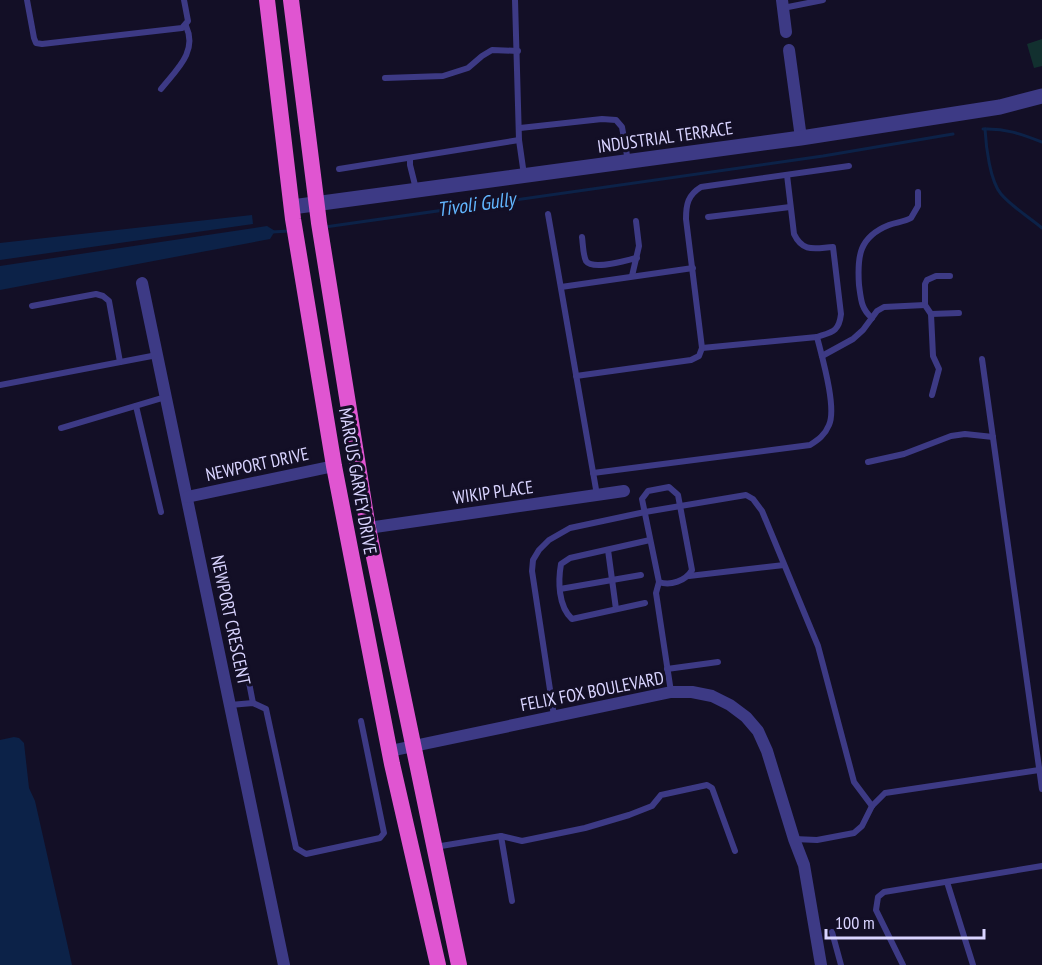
<svg xmlns="http://www.w3.org/2000/svg" width="1042" height="965" font-family="'PT Sans Narrow',sans-serif">
	<style>
		.green { fill: #12302f }
		.water { fill: #0c2248 }
		.lines { fill: none; stroke-linecap: round; stroke-linejoin: round }
		.stream { stroke: #0c2248; stroke-width: 3 }
		.service { stroke: #3d3a85; stroke-width: 6 }
		.minor { stroke: #3d3a85; stroke-width: 12 }
		.tertiary { stroke: #3d3a85; stroke-width: 15 }
		.trunk { stroke: #e055d1; stroke-width: 16 }
		.labels { text-anchor: middle; dominant-baseline: central; stroke-width: 6; stroke-linejoin: round; paint-order: stroke }
		.street-label { font-size: 18px; fill: #d9d4ff; stroke: #130f26 }
		.water-label { font-size: 20px; font-style: italic; fill: #62b6ff; stroke: #130f26 }
	</style>
	<rect width="100%" height="100%" fill="#130f26"/>
	<path class="green" d="M1042,39V66L1034,68L1027,44Z"/>
	<g class="water">
		<path d="M252,215L253,224L0,260V243Z"/>
		<path d="M267,226L275,231L270,239L0,290V266Z"/>
		<path d="M14,737L19,738L24,743L29,788L35,801L72,965H0V740Z"/>
	</g>
	<g class="lines">
		<g class="stream">
			<path d="M983,129C1005,128 1021,134 1042,142"/>
			<path d="M985,129C986,147 990,181 1001,194C1012,207 1029,217 1042,228"/>
			<path d="M325,227L823,156L953,134"/>
			<path d="M272,232L289,231"/>
		</g>
		<g class="service">
			<path d="M27,0L34,38L36,43L42,44L182,28L188,21L184,0"/>
			<path d="M515,0L519,140L524,175"/>
			<path d="M783,8L823,0"/>
			<path d="M385,78L443,76L468,68L482,56L492,50L518,51"/>
			<path d="M161,89C176,70 198,52 186,26"/>
			<path d="M520,128L602,119L616,120L622,127L628,161"/>
			<path d="M410,158V165L416,189"/>
			<path d="M339,169L519,140"/>
			<path d="M548,214L597,495"/>
			<path d="M708,217L790,207"/>
			<path d="M582,237C583,244 583,255 586,261C593,271 627,260 637,258"/>
			<path d="M632,276L639,246L636,221"/>
			<path d="M950,276H936L927,280L925,284V305L931,314L959,313"/>
			<path d="M561,287L693,268"/>
			<path d="M32,306L96,294L103,296L109,301L120,362"/>
			<path d="M931,314L933,356L939,369L932,395"/>
			<path d="M872,318C861,309 861,299 859,285C857,256 859,237 889,225C897,222 904,222 911,218L918,206V192"/>
			<path d="M702,348L817,337C832,332 839,332 841,314L833,247C815,248 803,253 794,234L787,175"/>
			<path d="M822,356L853,339L863,330L877,311L884,307L925,305"/>
			<path d="M982,359L1042,789"/>
			<path d="M576,376L691,360L699,356L702,348L686,219C686,204 688,195 701,187L849,166"/>
			<path d="M0,385L157,355"/>
			<path d="M136,406L161,512"/>
			<path d="M61,428L165,397"/>
			<path d="M868,462L904,454L951,436L965,434L993,437"/>
			<path d="M593,473L810,445C818,440 825,435 829,425C837,408 822,357 817,337"/>
			<path d="M608,550L616,609"/>
			<path d="M689,576L784,565"/>
			<path d="M659,582C670,586 686,581 692,570L678,495L669,487L648,491L642,499L659,582L656,593L671,692"/>
			<path d="M560,589L641,575"/>
			<path d="M645,603L572,619C558,606 558,581 561,564L570,558L650,540"/>
			<path d="M244,657L253,703"/>
			<path d="M667,669L718,662"/>
			<path d="M230,705L253,703L266,709L296,848L306,854L380,838L384,833L361,721"/>
			<path d="M554,716L532,571L533,560L539,550L549,540L570,528L645,512L746,495L753,499L762,511L818,646L854,782L872,806"/>
			<path d="M501,836L512,901"/>
			<path d="M794,839L817,840L854,833L862,826L872,806L885,793L1039,770"/>
			<path d="M435,847L501,836L522,841L585,828L629,815L652,806L661,795L707,785L712,788L735,851"/>
			<path d="M947,882L973,965"/>
			<path d="M832,932L841,965"/>
			<path d="M903,965L876,910L878,897L884,892L1042,866"/>
		</g>
		<g class="minor">
			<path d="M782,0L786,32"/>
			<path d="M789,50L801,138"/>
			<path d="M142,283L284,965"/>
			<path d="M187,497L334,466"/>
			<path d="M368,528L624,491"/>
			<path d="M390,751L671,692H692L712,696L730,705L746,717L758,731L767,751L794,839L804,865L821,965"/>
		</g>
		<path class="tertiary" d="M292,207L801,138L1000,107L1042,96"/>
		<g class="trunk">
			<path d="M267,0L293,219L334,466L392,764L438,965"/>
			<path d="M291,0L319,223L368,528L459,965"/>
		</g>
	</g>
	<g class="labels">
		<g class="street-label">
			<text transform="translate(665 137) rotate(-8)">INDUSTRIAL TERRACE</text>
			<text transform="translate(257 464) rotate(-12)">NEWPORT DRIVE</text>
			<text transform="translate(358 481) rotate(80)">MARCUS GARVEY DRIVE</text>
			<text transform="translate(493 492) rotate(-8)">WIKIP PLACE</text>
			<text transform="translate(231 620) rotate(78)">NEWPORT CRESCENT</text>
			<text transform="translate(592 691) rotate(-11)">FELIX FOX BOULEVARD</text>
		</g>
		<g class="water-label">
			<text transform="translate(476 204) rotate(-8)">Tivoli Gully</text>
		</g>
	</g>
	<path d="M826 929v9h158v-9" fill="none" stroke="#d9d4ff" stroke-width="3"/>
	<text x="835" y="929" font-size="18" fill="#d9d4ff" stroke="#130f26" stroke-width="4.5" paint-order="stroke">100 m</text>
</svg>
